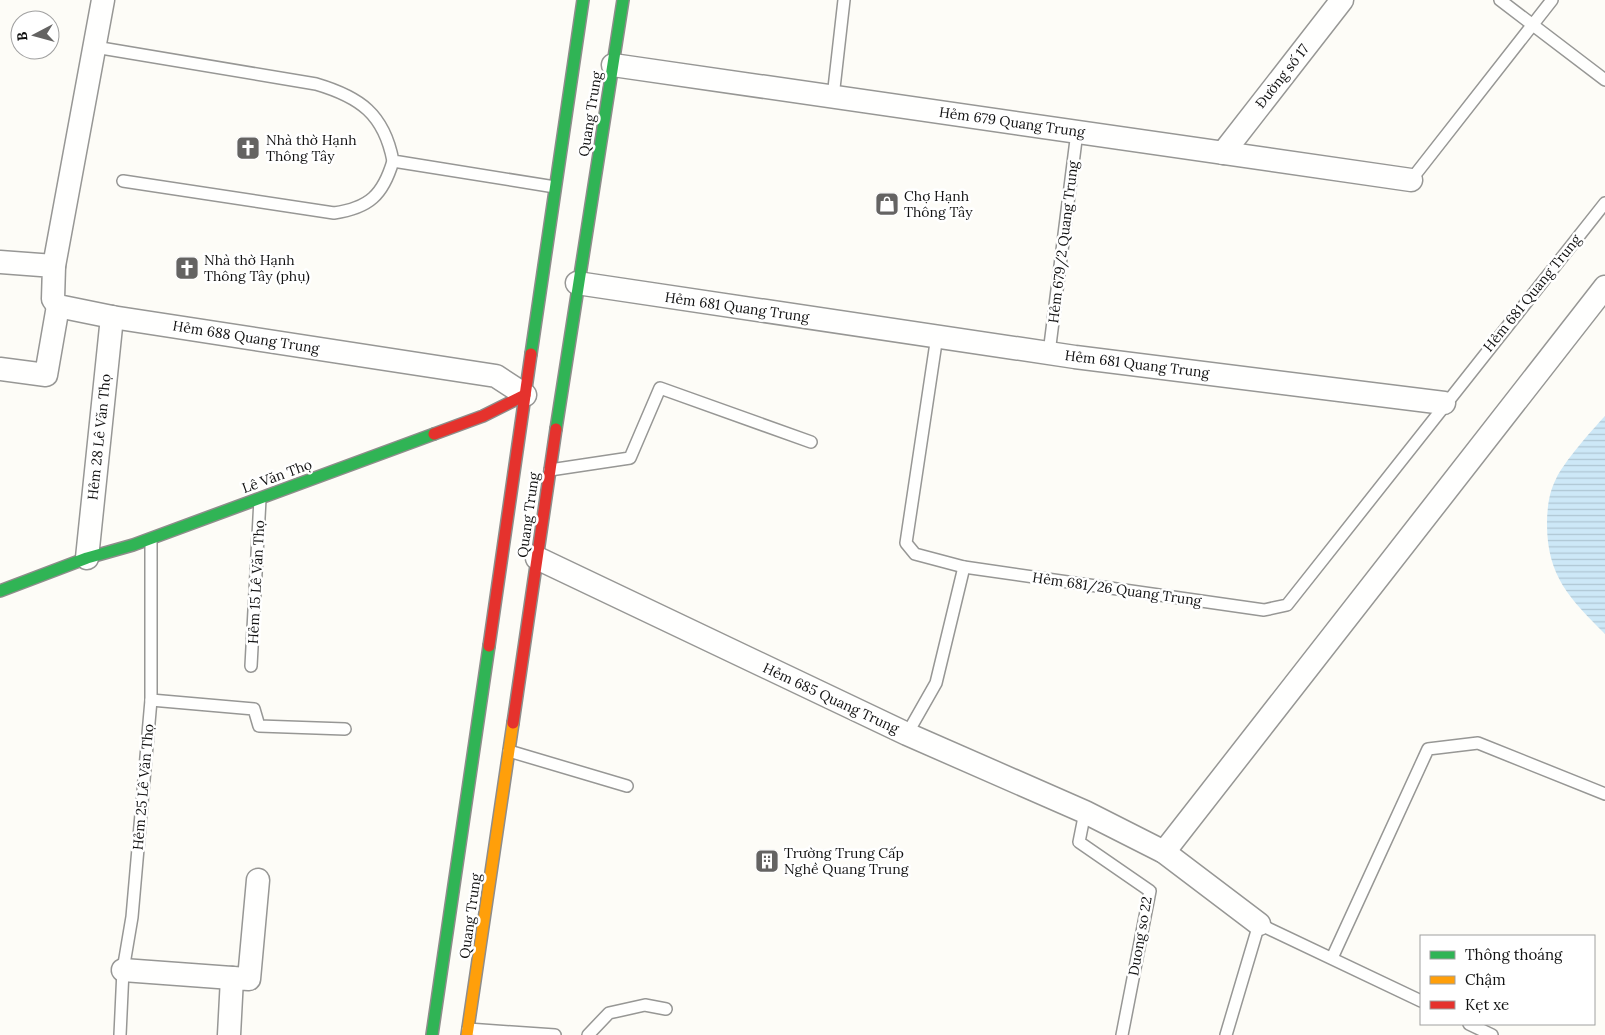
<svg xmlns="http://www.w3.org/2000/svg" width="1605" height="1035" font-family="Lora,serif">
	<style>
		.water { fill: url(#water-rules) }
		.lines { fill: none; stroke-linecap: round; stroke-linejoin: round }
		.lane-casing { stroke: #979795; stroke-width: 14 }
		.street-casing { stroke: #979795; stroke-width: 25 }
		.fast-casing { stroke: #8e8d8b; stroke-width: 14 }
		.slow-casing { stroke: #8e8d8b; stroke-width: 14 }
		.jam-casing { stroke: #8e8d8b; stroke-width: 14 }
		.lane { stroke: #fffffe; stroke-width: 11 }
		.street { stroke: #fffffe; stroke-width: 22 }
		.fast { stroke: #30b455; stroke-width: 11 }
		.slow { stroke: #ff9f0a; stroke-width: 11 }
		.jam { stroke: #e5322d; stroke-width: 11 }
		.labels { text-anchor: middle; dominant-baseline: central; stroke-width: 5; stroke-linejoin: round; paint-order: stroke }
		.street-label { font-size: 14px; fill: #111; stroke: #fff }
		.poi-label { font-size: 14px; fill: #111; stroke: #fff; text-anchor: start }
	</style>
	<defs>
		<pattern id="water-rules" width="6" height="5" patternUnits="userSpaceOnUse" patternTransform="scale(1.25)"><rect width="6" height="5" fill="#cde8f7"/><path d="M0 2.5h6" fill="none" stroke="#afc6d3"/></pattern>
	</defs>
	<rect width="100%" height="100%" fill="#fdfcf7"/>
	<path class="water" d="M1605,416V634C1570,599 1547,576 1547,524C1547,509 1549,492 1556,479C1563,463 1592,430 1605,416Z"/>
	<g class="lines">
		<g class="lane-casing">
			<g id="lane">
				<path d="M1500,0L1605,80"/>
				<path d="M95,47L316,84C360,97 384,114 393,161L555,187"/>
				<path d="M833,97L844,0"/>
				<path d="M1411,180L1552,0"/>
				<path d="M123,181L334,213C369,208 383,195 393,161"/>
				<path d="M937,336L906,543L915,554L964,567L1264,610L1287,605L1605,203"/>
				<path d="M1049,353L1077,132"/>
				<path d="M550,470L630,458L660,388L811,442"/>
				<path d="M251,666L260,499"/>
				<path d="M151,700L254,709L259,726L345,729"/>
				<path d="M907,734L936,683L964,567"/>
				<path d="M509,751L627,786"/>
				<path d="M1085,812L1079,842L1150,891L1122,1035"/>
				<path d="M1332,958L1428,749L1478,743L1605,794"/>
				<path d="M1469,1024L1492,1035"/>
				<path d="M468,1029L555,1035"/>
				<path d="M120,1035L123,970L132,917L151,700V540"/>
				<path d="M588,1035L609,1013L645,1005L666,1009"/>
				<path d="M1226,1035L1259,924L1421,1001"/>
			</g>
		</g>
		<g class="street-casing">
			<g id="street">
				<path d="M613,65L1411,180"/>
				<path d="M1223,153L1342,0"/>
				<path d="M0,262L54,266L53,299L58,306L112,317L496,376L525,395"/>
				<path d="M54,266L103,0"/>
				<path d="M577,283L1075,357L1444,403"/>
				<path d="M0,369L46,375L58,306"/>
				<path d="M87,558L112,317"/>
				<path d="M537,558L907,734L1085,812L1164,852L1259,924"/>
				<path d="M1164,852L1605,287"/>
				<path d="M123,970L232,978"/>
				<path d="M229,1035L232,978L249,979L258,880"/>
			</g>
		</g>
		<g class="fast-casing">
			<g id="fast">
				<path d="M531,354L583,0"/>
				<path d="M556,429L623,0"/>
				<path d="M0,591L87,558L133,545L434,434"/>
				<path d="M432,1035L489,646"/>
			</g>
		</g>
		<g class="slow-casing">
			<path id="slow" d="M467,1035L513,723"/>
		</g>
		<g class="jam-casing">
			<g id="jam">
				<path d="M434,434L483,416L525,395"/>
				<path d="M489,646L531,354"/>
				<path d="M513,723L556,429"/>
			</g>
		</g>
		<use href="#lane" class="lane"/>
		<use href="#street" class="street"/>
		<use href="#fast" class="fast"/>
		<use href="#slow" class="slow"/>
		<use href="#jam" class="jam"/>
	</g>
	<defs>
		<g id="church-square" transform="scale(1.25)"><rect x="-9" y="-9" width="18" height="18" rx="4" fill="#646362" stroke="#fff"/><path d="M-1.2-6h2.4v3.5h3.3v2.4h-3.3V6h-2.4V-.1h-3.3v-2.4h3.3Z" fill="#fff"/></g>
		<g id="shop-square" transform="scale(1.25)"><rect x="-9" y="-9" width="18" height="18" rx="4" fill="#646362" stroke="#fff"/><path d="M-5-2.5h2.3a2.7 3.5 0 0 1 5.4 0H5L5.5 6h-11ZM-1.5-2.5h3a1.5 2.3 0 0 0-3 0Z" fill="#fff"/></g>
		<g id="building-square" transform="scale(1.25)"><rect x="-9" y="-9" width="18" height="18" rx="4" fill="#646362" stroke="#fff"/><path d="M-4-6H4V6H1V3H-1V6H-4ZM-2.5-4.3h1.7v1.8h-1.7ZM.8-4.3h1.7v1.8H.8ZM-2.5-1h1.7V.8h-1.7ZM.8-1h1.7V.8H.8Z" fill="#fff"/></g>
	</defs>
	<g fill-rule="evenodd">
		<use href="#church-square" x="248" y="148"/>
		<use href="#shop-square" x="887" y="204"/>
		<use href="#church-square" x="187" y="268"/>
		<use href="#building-square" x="767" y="861"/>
	</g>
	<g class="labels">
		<g class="street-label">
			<text transform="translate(1282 76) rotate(-52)">Đường số 17</text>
			<text transform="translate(590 114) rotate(-81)">Quang Trung</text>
			<text transform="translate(1012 122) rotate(8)">Hẻm 679 Quang Trung</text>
			<text transform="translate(1063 242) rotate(-83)">Hẻm 679/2 Quang Trung</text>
			<text transform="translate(1532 293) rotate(-51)">Hẻm 681 Quang Trung</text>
			<text transform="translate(737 307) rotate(8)">Hẻm 681 Quang Trung</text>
			<text transform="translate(246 337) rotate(9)">Hẻm 688 Quang Trung</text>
			<text transform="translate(1137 364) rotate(7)">Hẻm 681 Quang Trung</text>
			<text transform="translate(99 437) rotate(-84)">Hẻm 28 Lê Văn Thọ</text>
			<text transform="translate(277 476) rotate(-20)">Lê Văn Thọ</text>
			<text transform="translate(528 515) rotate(-82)">Quang Trung</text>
			<text transform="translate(256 582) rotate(-87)">Hẻm 15 Lê Văn Thọ</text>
			<text transform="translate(1117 589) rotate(8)">Hẻm 681/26 Quang Trung</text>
			<text transform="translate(831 698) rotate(25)">Hẻm 685 Quang Trung</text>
			<text transform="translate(143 787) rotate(-85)">Hẻm 25 Lê Văn Thọ</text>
			<text transform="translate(470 916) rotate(-82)">Quang Trung</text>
			<text transform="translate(1140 936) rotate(-80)">Duong so 22</text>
		</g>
		<g class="poi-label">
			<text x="266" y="140">Nhà thờ Hạnh<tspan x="266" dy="16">Thông Tây</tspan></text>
			<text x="904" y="196">Chợ Hạnh<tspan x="904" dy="16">Thông Tây</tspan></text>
			<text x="204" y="260">Nhà thờ Hạnh<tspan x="204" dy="16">Thông Tây (phụ)</tspan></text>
			<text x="784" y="853">Trường Trung Cấp<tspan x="784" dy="16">Nghề Quang Trung</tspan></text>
		</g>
	</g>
	<rect x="1420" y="935" width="175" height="90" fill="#ffffff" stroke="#a0a0a0"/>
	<rect x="1430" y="951" width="25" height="8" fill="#30b455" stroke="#a0a0a0"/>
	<text x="1465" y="960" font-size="15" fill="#111111">Thông thoáng</text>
	<rect x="1430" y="976" width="25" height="8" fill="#ff9f0a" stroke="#a0a0a0"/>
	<text x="1465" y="985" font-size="15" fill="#111111">Chậm</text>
	<rect x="1430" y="1001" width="25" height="8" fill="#e5322d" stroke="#a0a0a0"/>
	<text x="1465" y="1010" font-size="15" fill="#111111">Kẹt xe</text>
	<g transform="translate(35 35) rotate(264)"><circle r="24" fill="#ffffff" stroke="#a0a0a0"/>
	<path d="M0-4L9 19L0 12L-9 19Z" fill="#646362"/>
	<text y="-8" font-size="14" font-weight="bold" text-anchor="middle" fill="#111111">B</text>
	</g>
</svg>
